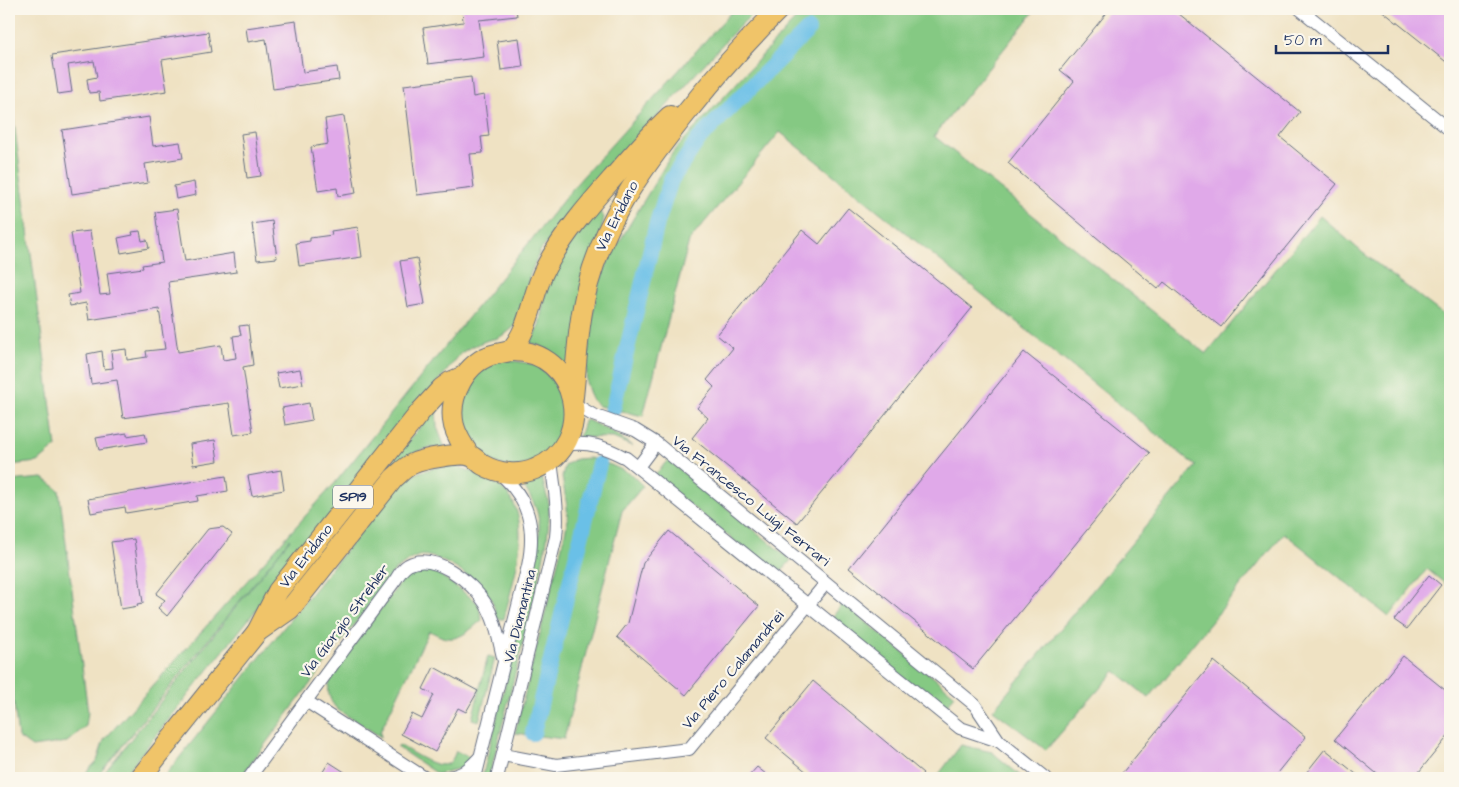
<svg xmlns="http://www.w3.org/2000/svg" width="1459" height="787" font-family="'Architects Daughter',sans-serif">
	<style>
		.green { fill: #85c983; stroke: #507c70 }
		.lines { fill: none; stroke-linecap: round; stroke-linejoin: round }
		.canal { stroke: #6ac0e7; stroke-width: 16 }
		.building { fill: #e0a9e9 }
		.street-casing { stroke: #656e81; stroke-width: 14 }
		.primary-casing { stroke: #656e81; stroke-width: 22 }
		.street { stroke: #fff; stroke-width: 12 }
		.primary { stroke: #f0c469; stroke-width: 20 }
		.labels { text-anchor: middle; dominant-baseline: central; stroke-width: 4.5; stroke-linejoin: round; paint-order: stroke }
		.shield { fill: #fbf7ec; stroke: #5e6b89; stroke-width: 1 }
		.shield-label { font-size: 14px; font-weight: bold; fill: #1b2f5e }
		.street-label { font-size: 15px; fill: #1b2f5e; stroke: #fbf7ec }
	</style>
	<rect width="100%" height="100%" fill="#fbf7ec"/>
	<filter id="ink" filterUnits="userSpaceOnUse"><feTurbulence type="fractalNoise" baseFrequency=".02" numOctaves="2"/><feDisplacementMap in="SourceGraphic" scale="10" xChannelSelector="R" yChannelSelector="G"/><feConvolveMatrix kernelMatrix="1 2 1 2 8 2 1 2 1" color-interpolation-filters="sRGB"/></filter>
	<filter id="wash" filterUnits="userSpaceOnUse"><feTurbulence type="fractalNoise" baseFrequency=".0096" numOctaves="4" result="noise"/><feDisplacementMap in="SourceGraphic" scale="20" xChannelSelector="R" yChannelSelector="G"/><feGaussianBlur stdDeviation="1.12" result="paint"/><feColorMatrix in="noise" values="0 0 0 0 0 0 0 0 0 0 0 0 0 0 0 0 0 1.4 0 .05"/><feComposite in="paint" operator="in"/></filter>
	<g filter="url(#wash)">
		<rect width="100%" height="100%" fill="#efe2c3"/>
		<g class="green">
			<path d="M734,9H757L728,38L635,141L540,251L529,277L525,302L516,325L508,332L498,338L488,340L471,347L461,353L122,778H100L290,539L96,778H81L97,761L104,740L335,483L578,182Z"/>
			<path d="M807,9H1036L934,136L1206,354L1320,216L1363,253L1450,320V583L1448,586L1427,569L1389,617L1284,533L1149,698L1115,671L1046,750L993,710L1196,466L780,132L689,241L643,416L599,406L592,400L586,382L589,342L597,289L609,259L673,152L792,23Z"/>
			<path d="M9,83L56,447L38,462L9,465Z"/>
			<path d="M598,210L604,217L570,380C560,364 550,346 530,343L539,326L546,289L564,252Z"/>
			<path d="M503,359L538,365L563,391L566,427L547,457L513,469L479,457L459,427L462,392L486,365Z"/>
			<path d="M436,408L437,427L445,448H428L414,453L286,598L374,482Z"/>
			<path d="M585,419L612,432L632,446L613,438L579,437Z"/>
			<path d="M590,458L611,465L631,474L643,486L622,511L564,739L515,733L563,542L568,520L567,506L562,477L565,465L576,459Z"/>
			<path d="M668,460L791,560L778,576L654,476Z"/>
			<path d="M455,465C471,472 490,477 503,489C536,519 512,583 504,619H497C495,612 494,603 490,597C481,583 437,551 419,556C411,558 402,566 395,570L240,778H163L399,484L419,472L438,467Z"/>
			<path d="M43,478L59,490L88,712L86,726L67,742L32,747L18,737L9,665V481Z"/>
			<path d="M542,478L549,504V517L547,540L540,574L489,778H482L533,572C536,554 542,535 538,516C536,504 528,494 522,483L534,481Z"/>
			<path d="M429,570L440,575L478,603L482,620C473,627 461,640 448,638C442,638 435,633 429,631L380,732L381,737L338,710C327,699 326,687 333,673L406,575L413,571Z"/>
			<path d="M843,603L955,695L943,710L831,619Z"/>
			<path d="M488,656L495,658L479,721L472,719Z"/>
			<path d="M399,745C410,751 435,769 447,764C452,762 454,756 456,751L471,758L465,767L437,774L397,747Z"/>
			<path d="M961,745L992,752L1023,778H936Z"/>
		</g>
		<g class="lines">
			<g class="canal">
				<path d="M612,412L657,223L671,180L698,140L808,30"/>
				<path d="M533,733L599,464"/>
			</g>
		</g>
		<g id="blocks">
			<g class="building">
				<path d="M462,9H516L517,16L479,20L484,57L428,64L423,28L463,22Z"/>
				<path d="M1110,9H1173L1300,112L1280,137L1337,184L1221,327L1164,282L1158,289L1008,163L1074,81L1060,70Z"/>
				<path d="M1380,9H1450V65Z"/>
				<path d="M296,21L303,72L337,67L339,80L273,89L266,39L248,42L246,28Z"/>
				<path d="M208,32L211,52L162,60L167,91L100,101L99,92L89,93L87,79L97,77L94,61L68,65L72,92L58,94L52,55Z"/>
				<path d="M519,38L523,67L501,70L497,41Z"/>
				<path d="M471,77L473,97L484,95L489,136L481,137L483,153L470,154L474,188L417,195L404,85Z"/>
				<path d="M344,116L356,193L338,196L337,188L318,191L311,147L328,144L325,119Z"/>
				<path d="M149,117L153,146L180,142L183,158L145,164L148,183L72,194L62,130Z"/>
				<path d="M255,132L261,176L247,178L241,134Z"/>
				<path d="M194,182L196,195L176,199L174,186Z"/>
				<path d="M848,208L972,308L797,523L692,438L708,418L697,408L714,387L707,380L733,348L717,335L802,230L819,244Z"/>
				<path d="M177,209L185,261L234,253L236,272L168,282L178,352L221,345L223,360L236,358L233,336L241,335L239,326L248,325L253,365L243,367L253,432L234,435L229,403L123,418L117,380L91,384L87,354L102,351L104,369L113,368L111,351L126,349L127,360L147,357L146,351L165,349L159,309L89,320L86,303L70,306L68,295L80,293L71,233L90,231L100,295L110,294L107,273L143,268L142,265L162,262L155,212Z"/>
				<path d="M272,221L277,258L257,260L252,224Z"/>
				<path d="M358,227L362,257L299,266L296,243L310,241V238L332,235L331,231Z"/>
				<path d="M140,231L142,241L147,240L149,248L121,253L118,238L133,235L132,232Z"/>
				<path d="M417,258L425,304L408,307L400,261Z"/>
				<path d="M1024,352L1150,453L973,669L849,568Z"/>
				<path d="M300,369L303,384L279,388L276,373Z"/>
				<path d="M309,403L312,420L285,425L282,408Z"/>
				<path d="M127,433V436L145,433L147,442L99,450L96,438Z"/>
				<path d="M215,440L218,461L193,465L190,444Z"/>
				<path d="M281,470L284,490L252,496L248,476Z"/>
				<path d="M226,476L228,491L197,496L198,501L126,513L125,507L91,513L88,499Z"/>
				<path d="M223,527L232,534L167,616L158,608L165,600L156,594L208,529Z"/>
				<path d="M669,531L759,606L686,695L617,637L628,623L643,563Z"/>
				<path d="M134,539L143,603L137,604L138,606L121,609L111,542Z"/>
				<path d="M1429,575L1441,585L1407,629L1394,620Z"/>
				<path d="M1403,656L1450,694V734L1414,778H1382L1335,739Z"/>
				<path d="M1214,661L1306,737L1273,778H1118Z"/>
				<path d="M434,667L478,691L466,712L458,708L435,752L401,734L412,714L422,719L434,695L423,689Z"/>
				<path d="M813,681L923,773L919,778H814L766,738Z"/>
				<path d="M1325,749L1361,778H1302Z"/>
				<path d="M329,762L354,778H319Z"/>
				<path d="M757,767L771,778H747Z"/>
			</g>
		</g>
	</g>
	<g filter="url(#ink)">
		<use href="#blocks" fill-opacity="0" stroke="#656e81" stroke-width="1"/>
		<g class="lines">
			<g class="street-casing">
				<g id="street">
					<path d="M1300,9L1450,130"/>
					<path d="M574,404L593,415L635,430L656,443L975,705L999,741L1045,778"/>
					<path d="M565,445C589,441 605,447 626,458L960,728L999,741"/>
					<path d="M638,467L656,443"/>
					<path d="M306,701L425,778"/>
					<path d="M503,755L556,765L689,749L826,583"/>
					<path d="M249,778L396,579C399,574 403,568 408,565C434,551 472,582 485,603C496,620 499,642 504,661"/>
					<path d="M441,778C461,776 466,772 479,758"/>
					<path d="M475,778L528,566C536,528 529,498 499,473"/>
					<path d="M497,778L556,537C559,511 554,486 551,461"/>
				</g>
			</g>
			<g class="primary-casing">
				<g id="primary">
					<path d="M510,351C531,329 531,294 546,267C563,235 588,206 612,179C631,157 649,136 670,116"/>
					<path d="M573,397C577,360 578,321 588,284C606,218 641,170 683,117C713,79 745,43 779,9"/>
					<path d="M257,632L290,609L394,478C399,474 405,467 412,464C422,459 462,452 471,456C476,458 479,463 483,465C499,474 519,476 535,469C598,444 579,349 511,351C506,352 501,353 496,354C466,360 447,397 454,426C457,437 463,446 470,456"/>
					<path d="M140,778L257,632L278,591L421,411L442,388L450,382L464,376"/>
				</g>
			</g>
			<use href="#street" class="street"/>
			<use href="#primary" class="primary"/>
		</g>
	</g>
	<g class="labels">
		<rect class="shield" x="333" y="485.5" width="40" height="23" rx="4"/>
		<g class="shield-label">
			<text x="353" y="497">SP19</text>
		</g>
		<g class="street-label">
			<text transform="translate(617 216) rotate(-63)">Via Eridano</text>
			<text transform="translate(751 501) rotate(39)">Via Francesco Luigi Ferrari</text>
			<text transform="translate(306 556) rotate(-52)">Via Eridano</text>
			<text transform="translate(520 616) rotate(-76)">Via Diamantina</text>
			<text transform="translate(345 621) rotate(-53)">Via Giorgio Strehler</text>
			<text transform="translate(733 670) rotate(-50)">Via Piero Calamandrei</text>
		</g>
	</g>
	<rect width="1459" height="787" fill="none" stroke="#fbf7ec" stroke-width="30"/>
	<path d="M1276 45v8h112v-8" fill="none" stroke="#1b2f5e" stroke-width="2.5"/>
	<text x="1284" y="45" font-size="15" fill="#1b2f5e" stroke="#fbf7ec" stroke-width="4" paint-order="stroke">50 m</text>
</svg>
